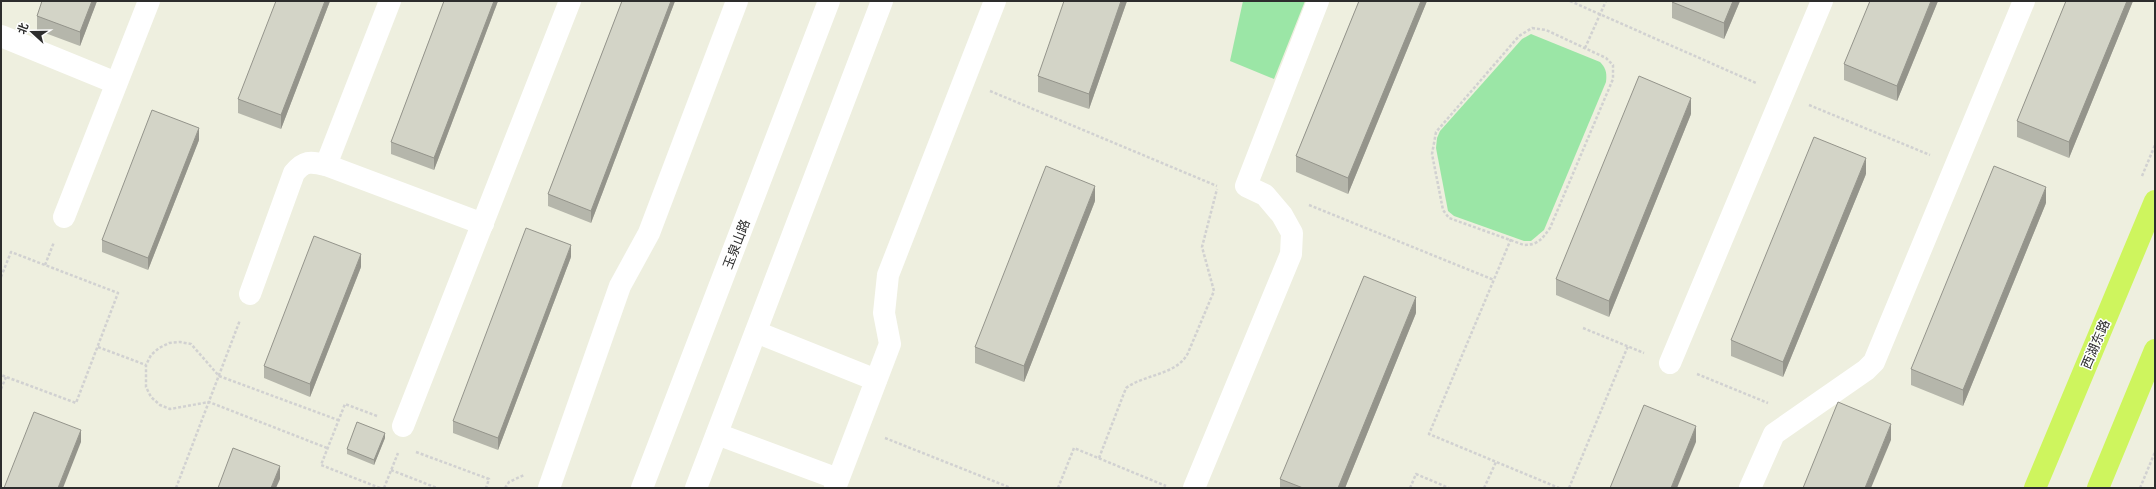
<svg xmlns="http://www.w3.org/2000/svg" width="2156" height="489" font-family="Ubuntu,'Noto Sans SC',sans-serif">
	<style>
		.green { fill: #9be6a6 }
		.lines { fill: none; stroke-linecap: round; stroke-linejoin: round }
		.path { stroke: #d1d1d1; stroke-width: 2.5; stroke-dasharray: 3 2; stroke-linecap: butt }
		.minor { stroke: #fff; stroke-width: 22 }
		.major { stroke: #cef55e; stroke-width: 22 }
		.wall { fill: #b5b6ab }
		.shaded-wall { fill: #94948b }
		.building { fill: #d3d4c7; stroke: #94948b }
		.labels { text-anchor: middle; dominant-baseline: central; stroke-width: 3; stroke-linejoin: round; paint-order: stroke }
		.street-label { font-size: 13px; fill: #2d2d2d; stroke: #fff }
	</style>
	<rect width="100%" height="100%" fill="#eeefdf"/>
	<g class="green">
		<path d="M1243,1H1305L1274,79L1230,61Z"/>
		<path d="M1531,34L1600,62C1606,68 1607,73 1606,82L1544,230L1531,241H1524L1454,216L1448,211L1436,148L1437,138L1440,131L1522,39Z"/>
	</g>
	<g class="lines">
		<g class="path">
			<path d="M1570,1L1756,83"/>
			<path d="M1532,28L1546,30L1606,58L1613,65V79L1550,228C1542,239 1538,245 1524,245L1449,218L1443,210L1432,154L1436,132L1519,36Z"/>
			<path d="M1585,48L1606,1"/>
			<path d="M990,91L1217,186"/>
			<path d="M1809,105L1930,155"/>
			<path d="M2142,176L2155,145"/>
			<path d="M1309,205L1494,280"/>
			<path d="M1511,239L1429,434L1559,488"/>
			<path d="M45,265L54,242"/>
			<path d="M1,277L11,252L118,293L76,403L1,375"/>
			<path d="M1583,328L1644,353"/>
			<path d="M98,347L146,365"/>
			<path d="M1697,374L1768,403"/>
			<path d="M1,389L6,377"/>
			<path d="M377,416L345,404L321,465L380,488"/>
			<path d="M885,438L1011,488"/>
			<path d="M327,448L209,402L170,409L160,405L151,397L146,387V365L151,355L159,348L169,343L180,342L191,344L219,376L338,420"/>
			<path d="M416,452L489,479L486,488"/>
			<path d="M1099,458L1126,388C1145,374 1177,375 1188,353L1214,291L1202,247L1217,189"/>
			<path d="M391,470L437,488"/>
			<path d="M176,488L240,320"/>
			<path d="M384,488L398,453"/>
			<path d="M505,488L509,482L524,475"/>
			<path d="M1058,488L1074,448L1166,486"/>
			<path d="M1410,488L1416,474L1449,488"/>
			<path d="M1484,488L1496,462"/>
			<path d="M1569,488L1628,346"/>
			<path d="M2140,488L2155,452"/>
		</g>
		<g class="minor">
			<path d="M1,36L116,83"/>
			<path d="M326,165L390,1"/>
			<path d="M64,217L149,1"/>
			<path d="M250,294L294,173C304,161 310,161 326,165L483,224"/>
			<path d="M756,332L876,380"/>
			<path d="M1670,363L1822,1"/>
			<path d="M403,426L570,1"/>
			<path d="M717,434L838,479"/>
			<path d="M549,488L620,286L649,233L737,1"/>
			<path d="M642,488L829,1"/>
			<path d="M696,488L882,1"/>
			<path d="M835,488L890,344L884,313L888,275L995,1"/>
			<path d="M1194,488L1291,254L1292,233L1282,215L1265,195L1246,186L1318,1"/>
			<path d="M1750,488L1774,434L1866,370L1874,362L2024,1"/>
		</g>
		<g class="major">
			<path d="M2035,488L2155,201"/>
			<path d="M2098,488L2155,350"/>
		</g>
	</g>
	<g class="wall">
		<path d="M97,1L80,46L37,30V16Z"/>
		<path d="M330,1L281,129L238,113V99Z"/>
		<path d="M444,1H498L434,170L391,154V142Z"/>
		<path d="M622,1H675L591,223L548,206V194Z"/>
		<path d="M1127,1L1089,109L1038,92V76Z"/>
		<path d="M1359,1H1427L1348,194L1296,172V156Z"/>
		<path d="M1672,1H1740L1724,39L1672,18Z"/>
		<path d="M1938,1L1897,101L1844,80V64Z"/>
		<path d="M2066,1H2133L2069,158L2017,137V121Z"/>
		<path d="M1691,114L1609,317L1556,295V279Z"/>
		<path d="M199,140L148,270L102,252V240Z"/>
		<path d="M1866,174L1783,377L1731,356V340Z"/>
		<path d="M1095,201L1024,382L975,363V347Z"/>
		<path d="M2046,203L1963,406L1911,385V369Z"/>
		<path d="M571,257L498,450L453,433V421Z"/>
		<path d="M361,267L310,397L264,378V366Z"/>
		<path d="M1416,313L1345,488H1280V479Z"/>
		<path d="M385,438L374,465L347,454V449Z"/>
	</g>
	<g class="shaded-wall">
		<path d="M92,1H97L80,46V32Z"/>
		<path d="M325,1H330L281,129V115Z"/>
		<path d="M494,1H498L434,170V158Z"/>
		<path d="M671,1H675L591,223V211Z"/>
		<path d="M1121,1H1127L1089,109V94Z"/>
		<path d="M1421,1H1427L1348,194V178Z"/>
		<path d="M1733,1H1740L1724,39V23Z"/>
		<path d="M1931,1H1938L1897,101V86Z"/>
		<path d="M2127,1H2133L2069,158V142Z"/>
		<path d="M1691,98V114L1609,317V301Z"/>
		<path d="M199,128V140L148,270V258Z"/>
		<path d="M1866,158V174L1783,377V362Z"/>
		<path d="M1095,186V201L1024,382V366Z"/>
		<path d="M2046,187V203L1963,406V390Z"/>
		<path d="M571,245V257L498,450V438Z"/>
		<path d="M361,254V267L310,397V384Z"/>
		<path d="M1416,297V313L1345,488H1338Z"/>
		<path d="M1891,424V440L1871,488H1865Z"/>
		<path d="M1696,426V442L1677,488H1671Z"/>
		<path d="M81,430V442L63,488H58Z"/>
		<path d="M385,433V438L374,465V460Z"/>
		<path d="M280,466V479L276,488H271Z"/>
	</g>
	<g class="building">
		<path d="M42,1H92L80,32L37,16Z"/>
		<path d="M276,1H325L281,115L238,99Z"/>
		<path d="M444,1H494L434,158L391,142Z"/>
		<path d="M622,1H671L591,211L548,194Z"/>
		<path d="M1064,1H1121L1089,94L1038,76Z"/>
		<path d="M1359,1H1421L1348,178L1296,156Z"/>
		<path d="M1672,1H1733L1724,23L1672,2Z"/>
		<path d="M1870,1H1931L1897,86L1844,64Z"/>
		<path d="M2066,1H2127L2069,142L2017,121Z"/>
		<path d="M1639,76L1691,98L1609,301L1556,279Z"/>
		<path d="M152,110L199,128L148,258L102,240Z"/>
		<path d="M1814,137L1866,158L1783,362L1731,340Z"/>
		<path d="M1046,166L1095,186L1024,366L975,347Z"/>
		<path d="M1994,166L2046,187L1963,390L1911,369Z"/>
		<path d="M526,228L571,245L498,438L453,421Z"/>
		<path d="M314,236L361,254L310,384L264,366Z"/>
		<path d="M1364,276L1416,297L1338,488H1303L1280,479Z"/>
		<path d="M1838,402L1891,424L1865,488H1803Z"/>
		<path d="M1644,405L1696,426L1671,488H1610Z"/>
		<path d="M34,412L81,430L58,488H4Z"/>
		<path d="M357,422L385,433L374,460L347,449Z"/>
		<path d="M233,448L280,466L271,488H218Z"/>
	</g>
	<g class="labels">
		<g class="street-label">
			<text transform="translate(736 244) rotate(-69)">玉泉山路</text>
			<text transform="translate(2095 344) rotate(-67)">西湖东路</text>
		</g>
	</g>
	<rect width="2156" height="489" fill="none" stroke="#2d2d2d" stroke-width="4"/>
	<g transform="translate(32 32) rotate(291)" stroke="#ffffff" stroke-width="3" paint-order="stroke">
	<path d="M0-3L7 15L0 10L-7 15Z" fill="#2d2d2d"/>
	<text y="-6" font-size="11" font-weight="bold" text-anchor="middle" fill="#2d2d2d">北</text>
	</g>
</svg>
